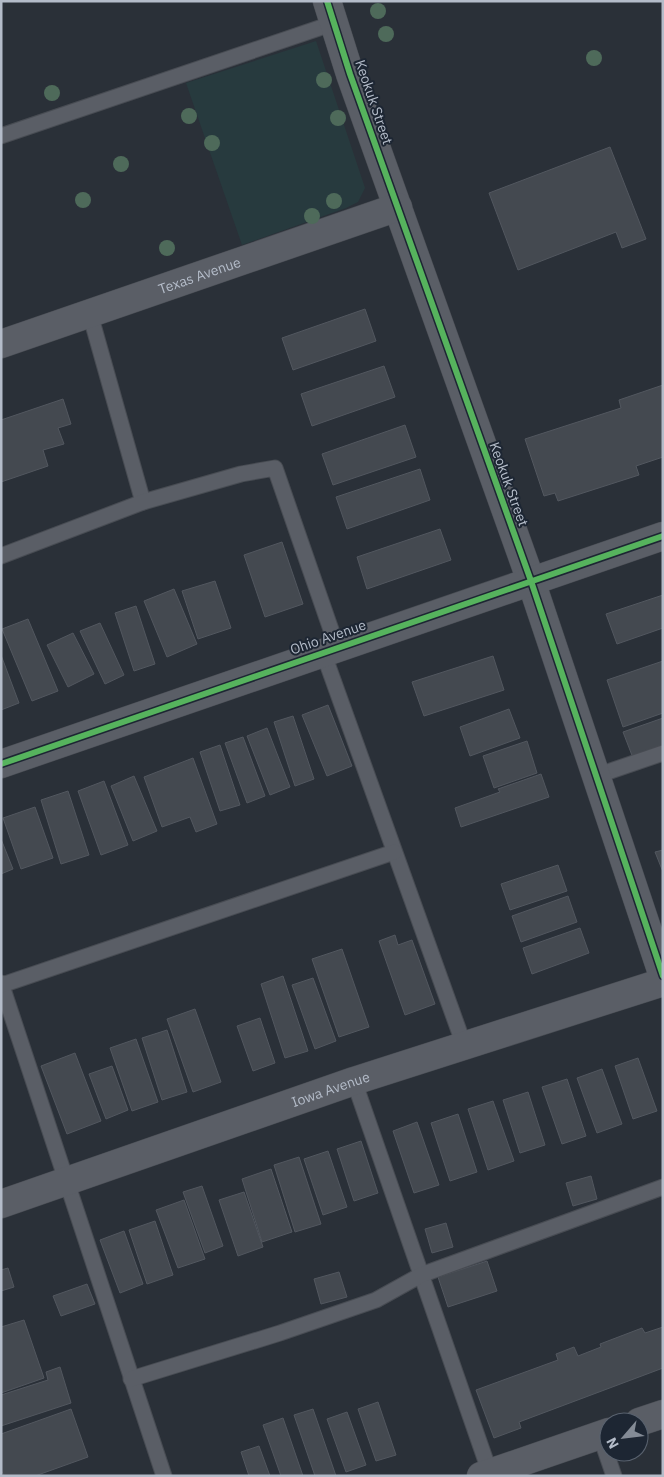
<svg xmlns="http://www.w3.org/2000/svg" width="664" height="1477" font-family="'IBM Plex Sans',sans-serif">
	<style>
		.green { fill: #273a3e }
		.building { fill: #444950; stroke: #52575f }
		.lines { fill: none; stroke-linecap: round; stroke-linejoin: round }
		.lane-casing { stroke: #484c53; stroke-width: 17 }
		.street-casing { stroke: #484c53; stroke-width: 29 }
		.lane { stroke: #5a5e66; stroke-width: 15 }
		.street { stroke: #5a5e66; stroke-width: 28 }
		.cycleway-casing { stroke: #1d2633; stroke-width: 9 }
		.cycleway { stroke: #56b35d; stroke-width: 6 }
		.tree { fill: #4e6a5a }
		.labels { text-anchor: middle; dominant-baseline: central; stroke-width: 4; stroke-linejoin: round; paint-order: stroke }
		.street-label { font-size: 14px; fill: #b4bcc9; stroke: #1d2633 }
	</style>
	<rect width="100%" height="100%" fill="#2a3038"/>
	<path class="green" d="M316,41L365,188L358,202L346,208L242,245L186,83Z"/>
	<g class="building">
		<path d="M610,147L646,239L622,248L616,232L518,270L489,193Z"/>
		<path d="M365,309L376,341L293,370L282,338Z"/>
		<path d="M384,366L395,397L312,426L301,394Z"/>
		<path d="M663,385V457L636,466L639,475L558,501L555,493L544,496L525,439L621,408L619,400Z"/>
		<path d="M63,399L71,424L58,428L64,444L43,450L48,466L1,482V420Z"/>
		<path d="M405,425L416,457L333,485L322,454Z"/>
		<path d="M420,469L430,500L347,529L336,497Z"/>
		<path d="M440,529L451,560L367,589L357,557Z"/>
		<path d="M282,542L303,604L265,617L244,555Z"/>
		<path d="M215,581L231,628L198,639L182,591Z"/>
		<path d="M174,589L197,644L167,657L144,601Z"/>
		<path d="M663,595V628L617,644L606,614Z"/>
		<path d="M136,606L155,664L134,671L115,613Z"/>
		<path d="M28,619L58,691L32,701L2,629Z"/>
		<path d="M100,623L124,675L105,684L80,631Z"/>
		<path d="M73,633L94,674L68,687L47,645Z"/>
		<path d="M1,655L19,703L1,710Z"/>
		<path d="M493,656L504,690L424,716L412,682Z"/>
		<path d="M663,661V713L623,727L607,680Z"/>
		<path d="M328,705L352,766L327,776L302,715Z"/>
		<path d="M509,709L520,738L470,756L460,727Z"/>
		<path d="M293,716L314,779L295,786L274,722Z"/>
		<path d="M663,718V748L633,758L623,732Z"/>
		<path d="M267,728L290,787L270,795L247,736Z"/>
		<path d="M243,737L265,796L247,803L225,743Z"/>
		<path d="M527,741L537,773L494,788L483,756Z"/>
		<path d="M220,745L240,805L220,811L200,752Z"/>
		<path d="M193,758L217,824L196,832L190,817L162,827L144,777Z"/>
		<path d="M541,774L549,797L461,827L455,808L500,792L498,789Z"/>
		<path d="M134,776L157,831L133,841L111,786Z"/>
		<path d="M104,781L128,845L101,855L78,791Z"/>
		<path d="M68,791L89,855L61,864L41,800Z"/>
		<path d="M35,807L53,858L21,869L3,818Z"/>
		<path d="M1,839L13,869L1,874Z"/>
		<path d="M663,850V872L655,852Z"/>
		<path d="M558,865L567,891L510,910L501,884Z"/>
		<path d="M568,896L577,922L521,942L512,916Z"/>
		<path d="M580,928L589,953L532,974L523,948Z"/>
		<path d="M395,935L398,945L412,940L435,1004L405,1015L379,941Z"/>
		<path d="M342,949L369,1027L339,1037L312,959Z"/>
		<path d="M283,976L308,1051L285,1058L261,984Z"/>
		<path d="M313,978L336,1041L315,1049L292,985Z"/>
		<path d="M195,1009L221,1082L193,1092L167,1019Z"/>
		<path d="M260,1018L275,1063L253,1071L237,1026Z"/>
		<path d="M167,1030L187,1092L162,1100L142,1038Z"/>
		<path d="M136,1039L158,1102L132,1111L110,1048Z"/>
		<path d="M75,1053L101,1121L67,1134L41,1066Z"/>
		<path d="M638,1058L657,1111L633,1119L615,1066Z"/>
		<path d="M112,1066L128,1110L106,1119L89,1074Z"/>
		<path d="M602,1069L622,1124L597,1133L577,1078Z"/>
		<path d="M567,1079L586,1136L562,1144L542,1087Z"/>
		<path d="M528,1092L545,1145L520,1153L503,1100Z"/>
		<path d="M493,1101L514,1161L488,1170L468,1109Z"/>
		<path d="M458,1114L477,1172L450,1181L431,1123Z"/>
		<path d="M417,1122L439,1185L414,1193L393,1131Z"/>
		<path d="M361,1141L378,1193L354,1201L337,1149Z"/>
		<path d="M328,1151L347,1207L323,1215L304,1159Z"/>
		<path d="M299,1157L321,1224L295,1232L274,1165Z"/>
		<path d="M271,1169L292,1232L262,1242L242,1179Z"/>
		<path d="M591,1176L597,1199L573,1206L566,1183Z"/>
		<path d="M202,1186L223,1246L205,1253L183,1192Z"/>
		<path d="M244,1192L263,1247L238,1256L219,1200Z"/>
		<path d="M184,1200L205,1259L178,1268L156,1210Z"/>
		<path d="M155,1221L173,1275L147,1284L129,1230Z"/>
		<path d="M446,1223L453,1247L432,1253L425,1229Z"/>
		<path d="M124,1231L143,1284L120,1293L100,1240Z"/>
		<path d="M487,1261L497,1291L448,1307L438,1277Z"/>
		<path d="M8,1268L14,1287L1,1291V1270Z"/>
		<path d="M339,1272L347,1297L321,1304L314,1279Z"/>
		<path d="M87,1284L95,1304L61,1316L53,1296Z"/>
		<path d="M24,1320L44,1378L1,1393V1327Z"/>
		<path d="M663,1327V1368L519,1422L521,1428L494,1438L476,1390L558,1360L556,1354L574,1347L578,1356L601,1347L600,1344L642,1328L645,1333Z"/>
		<path d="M60,1367L71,1403L1,1426V1395L48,1380L46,1372Z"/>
		<path d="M378,1402L396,1455L376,1461L358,1409Z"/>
		<path d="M71,1409L88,1457L35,1476H4L1,1469V1434Z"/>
		<path d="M313,1409L336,1476H315L294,1415Z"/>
		<path d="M347,1412L366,1465L346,1472L327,1419Z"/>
		<path d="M283,1418L303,1476H281L263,1425Z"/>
		<path d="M259,1446L270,1476H249L241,1452Z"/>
	</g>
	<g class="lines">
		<g class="lane-casing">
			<g id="lane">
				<path d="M1,136L334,23"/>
				<path d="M90,314L143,502"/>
				<path d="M1,556L143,502L241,474L275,468L337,647"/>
				<path d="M323,652L464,1045"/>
				<path d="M596,776L663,753"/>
				<path d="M1,983L164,1476"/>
				<path d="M2,985L394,852"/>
				<path d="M354,1081L490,1473"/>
				<path d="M131,1379L280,1333L376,1300L421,1275L663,1187"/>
				<path d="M600,1435L614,1476"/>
			</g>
		</g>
		<g class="street-casing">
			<g id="street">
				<path d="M327,1L350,74L531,581L663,976"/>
				<path id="s1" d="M1,344L398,207"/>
				<path d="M1,764L663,536"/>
				<path id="s2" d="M1,1204L354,1081L663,982"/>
				<path d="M639,1422L663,1414"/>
				<path d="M481,1476L609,1432"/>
			</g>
		</g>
		<use href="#lane" class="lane"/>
		<use href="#street" class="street"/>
		<g class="cycleway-casing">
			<g id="cycleway">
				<path d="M327,1L350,74L531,581L663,976"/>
				<path d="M1,764L663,536"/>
			</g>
		</g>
		<use href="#cycleway" class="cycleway"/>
	</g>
	<g class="tree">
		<circle cx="378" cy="11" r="8"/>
		<circle cx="386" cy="34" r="8"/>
		<circle cx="594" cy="58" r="8"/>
		<circle cx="324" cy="80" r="8"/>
		<circle cx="52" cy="93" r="8"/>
		<circle cx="189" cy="116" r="8"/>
		<circle cx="338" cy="118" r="8"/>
		<circle cx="212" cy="143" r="8"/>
		<circle cx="121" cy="164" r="8"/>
		<circle cx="83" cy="200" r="8"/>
		<circle cx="334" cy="201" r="8"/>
		<circle cx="312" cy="216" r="8"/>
		<circle cx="167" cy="248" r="8"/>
	</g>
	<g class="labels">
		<g class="street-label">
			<text transform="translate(374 102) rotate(71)">Keokuk Street</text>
			<text stroke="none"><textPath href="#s1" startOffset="210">Texas Avenue</textPath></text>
			<text transform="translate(509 484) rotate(70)">Keokuk Street</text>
			<text transform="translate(328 637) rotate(-19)">Ohio Avenue</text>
			<text stroke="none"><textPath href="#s2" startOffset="349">Iowa Avenue</textPath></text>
		</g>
	</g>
	<rect width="664" height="1477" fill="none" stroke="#b4bcc9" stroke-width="5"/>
	<g transform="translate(624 1437) rotate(242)"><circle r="24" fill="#1d2633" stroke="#59626f"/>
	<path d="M0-4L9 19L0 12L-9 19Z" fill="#848b96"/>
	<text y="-8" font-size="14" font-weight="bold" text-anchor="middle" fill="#b4bcc9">N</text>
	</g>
</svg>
